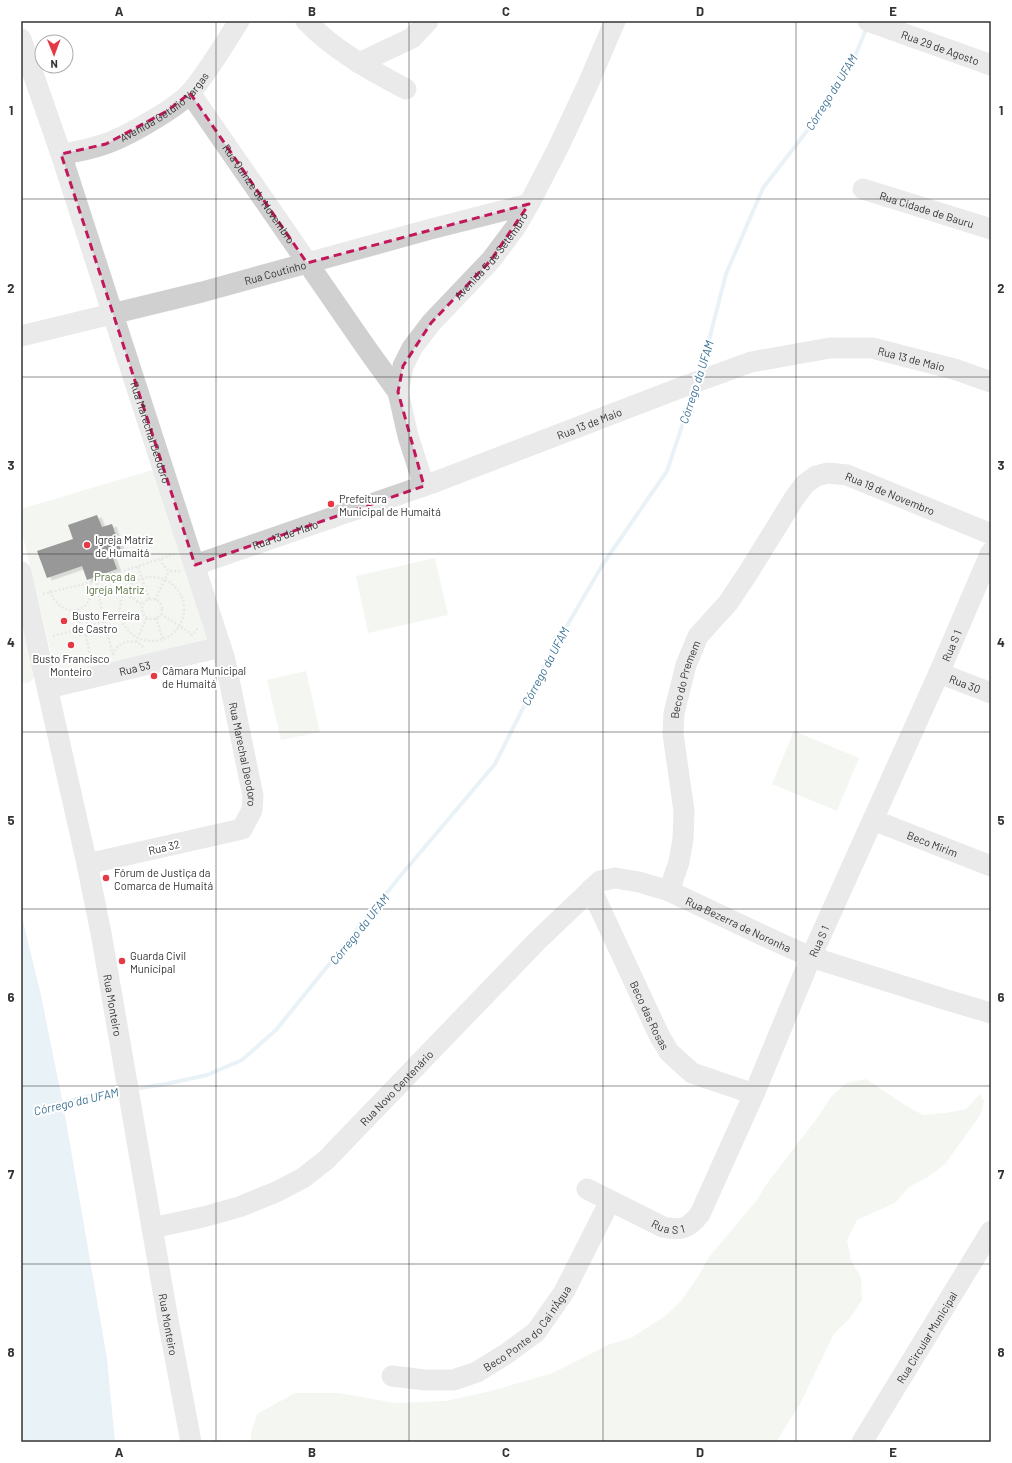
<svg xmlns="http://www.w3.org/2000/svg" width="1012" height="1463" font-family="Barlow,sans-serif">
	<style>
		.green { fill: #e6ecdf }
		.water { fill: #cfe2ee }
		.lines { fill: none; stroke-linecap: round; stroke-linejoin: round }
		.stream { stroke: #cfe2ee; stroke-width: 4 }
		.building { fill: #1a1a1a; filter: url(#shadow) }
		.path { stroke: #cdcdcd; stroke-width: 2.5; stroke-dasharray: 2 2; stroke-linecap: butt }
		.minor { stroke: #d0d0d0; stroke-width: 21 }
		.marked { fill: none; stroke: #c2185b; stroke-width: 3; stroke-dasharray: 8 5; stroke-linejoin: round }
		.grid { fill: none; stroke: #333; stroke-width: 1; stroke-opacity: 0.55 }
		.poi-dot { fill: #e63946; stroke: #fff; stroke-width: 1.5 }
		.labels { text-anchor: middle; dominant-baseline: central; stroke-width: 4; stroke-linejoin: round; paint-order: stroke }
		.street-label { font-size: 11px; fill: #333; stroke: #fff }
		.poi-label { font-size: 11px; fill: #333; stroke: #fff; text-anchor: start }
		.park-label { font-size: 11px; fill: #56703f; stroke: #fff }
		.water-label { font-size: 12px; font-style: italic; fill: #3f7597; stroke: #fff }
		.neatline { fill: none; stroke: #333; stroke-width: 1.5 }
		.grid-label { font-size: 13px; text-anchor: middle; font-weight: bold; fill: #333 }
	</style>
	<defs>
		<filter id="shadow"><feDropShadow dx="4.5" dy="2.5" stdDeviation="0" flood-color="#0004"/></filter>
	</defs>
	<rect width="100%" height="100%" fill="#fff"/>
	<g class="green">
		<path d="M159,468L215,641L57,678L21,528V509Z"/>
		<path d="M435,558L448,615L368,633L356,576Z"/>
		<path d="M21,608L35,675C33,682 27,685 21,681Z"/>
		<path d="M306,671L320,732L281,740L267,680Z"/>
		<path d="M794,731L859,758L837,811L772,784Z"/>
		<path d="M866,1079L905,1105L923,1115L945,1113L966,1109L980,1094L984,1101L981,1114L945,1164L928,1177L909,1187L895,1203L857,1220L847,1240L851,1260L861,1278L862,1300L850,1318L834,1334L800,1404L776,1442H251V1433L257,1414L295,1393H338L396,1403L446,1401L491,1391L553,1373L610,1344L631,1338L665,1316L681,1301L699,1275L709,1257L757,1200L768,1182L818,1117L830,1098L846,1083Z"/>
	</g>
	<path class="water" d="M21,913L41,995L63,1104L107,1358L115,1442H21Z"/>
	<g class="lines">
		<g class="stream">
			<path d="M699,374L706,352L726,274L763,188L810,127L856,54L867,27"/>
			<path d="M133,1089L166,1084L207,1075L242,1060L276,1030L402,874L495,764L547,660L603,564L667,471L694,390"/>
			<path d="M59,1104L99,1093L123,1090"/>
		</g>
	</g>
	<path class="building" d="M97,515L102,527L112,524L122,553L112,556L117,569L87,580L82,566L47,578L37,551L73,539L68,525Z"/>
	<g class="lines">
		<g class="path">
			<path d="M161,559L163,565L169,571H180"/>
			<path d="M138,567L149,599"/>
			<circle cx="152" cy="609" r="32"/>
			<path d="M96,579L104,621L113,655"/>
			<path d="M116,588L143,605"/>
			<path d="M50,591C60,619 93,616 92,585L89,583"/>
			<path d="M43,594L88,583L174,554"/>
			<path d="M99,594C114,595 120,586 117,572"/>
			<circle cx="152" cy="609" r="10"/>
			<path d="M155,600L169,571"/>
			<path d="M78,609L81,621"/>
			<path d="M161,614L192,634"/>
			<path d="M156,618L163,640"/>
			<circle cx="83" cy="628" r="7"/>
			<path d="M90,625L104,621"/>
			<path d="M86,635L91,660"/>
			<path d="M53,636L76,630"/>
			<path d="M191,636L198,628"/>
			<path d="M136,642L147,617"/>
			<path d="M113,655C117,642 133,636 143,647"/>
		</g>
		<g class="minor">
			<path d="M306,21C335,51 370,70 406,89"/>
			<path id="s1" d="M868,21L991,65"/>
			<path id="s2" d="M21,39L61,154L225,660L253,796L252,810L242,829L87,864"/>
			<path d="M359,63L412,38L428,21"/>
			<path id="s3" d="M190,93L367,349L398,392"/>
			<path id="s4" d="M61,154C76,152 91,149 105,144C126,137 177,108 191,92C209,70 224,45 239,21"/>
			<path id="s5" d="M863,189L991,229"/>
			<path id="s6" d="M21,336L202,292L431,229L529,204"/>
			<path id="s7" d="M424,486L408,436L398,392L403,366L412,348L431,323L491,260L515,228L529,204L558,148L588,84L615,21"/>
			<path id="s8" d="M195,565L435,482L685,386L751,362L830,348H872L954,369L991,382"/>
			<path id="s9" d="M21,572L87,864L101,933L168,1320L191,1442"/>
			<path id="s10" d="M939,673L991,693"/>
			<path id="s11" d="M48,688L221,647"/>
			<path id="s12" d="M873,820L991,866"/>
			<path id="s13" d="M591,889L659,1035L669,1052L692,1073L754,1094"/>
			<path id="s14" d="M669,891L679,862L683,839L684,811L673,734L674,713L686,665L698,636L728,603L748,573L795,497L805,484L816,476L828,473L847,475L991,534"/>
			<path id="s15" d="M587,1189L663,1227C681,1231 688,1229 700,1214L754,1094L811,957L939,673L991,552"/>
			<path id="s16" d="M152,1228L203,1217L239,1207L276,1192L303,1178L326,1160L537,941L600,881L615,878L639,882L669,891L775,941L811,957L947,1000L991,1013"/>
			<path id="s17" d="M392,1376L425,1380H453L477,1372L506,1354L536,1332L564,1292L610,1201"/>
			<path id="s18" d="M862,1442L991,1231"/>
		</g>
	</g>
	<path d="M0 0H1012V1463H0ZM190,93L307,263L529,204L491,260L431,323L403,366L398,392L424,486L195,565L61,154L106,144L167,111Z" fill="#fff" fill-opacity=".55" fill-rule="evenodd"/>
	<path class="marked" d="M190,93L307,263L529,204L491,260L431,323L403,366L398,392L424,486L195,565L61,154L106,144L167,111Z"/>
	<path class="grid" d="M216,21V1442M409,21V1442M603,21V1442M796,21V1442M21,199H991M21,377H991M21,554H991M21,732H991M21,909H991M21,1086H991M21,1264H991"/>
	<g class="poi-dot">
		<circle cx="331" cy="504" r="4"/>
		<circle cx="87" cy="545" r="4"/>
		<circle cx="64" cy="621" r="4"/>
		<circle cx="71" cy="645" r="4"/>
		<circle cx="154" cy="676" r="4"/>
		<circle cx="106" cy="878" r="4"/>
		<circle cx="122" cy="961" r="4"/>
	</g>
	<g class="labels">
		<g class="street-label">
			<text stroke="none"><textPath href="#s1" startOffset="77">Rua 29 de Agosto</textPath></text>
			<text stroke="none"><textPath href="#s4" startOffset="116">Avenida Getúlio Vargas</textPath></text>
			<text stroke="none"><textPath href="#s3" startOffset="122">Rua Quinze de Novembro</textPath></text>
			<text stroke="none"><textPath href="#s5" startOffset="67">Rua Cidade de Bauru</textPath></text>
			<text stroke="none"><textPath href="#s7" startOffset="266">Avenida 5 de Setembro</textPath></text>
			<text stroke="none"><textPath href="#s6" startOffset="262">Rua Coutinho</textPath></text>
			<text stroke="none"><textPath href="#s8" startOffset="755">Rua 13 de Maio</textPath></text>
			<text stroke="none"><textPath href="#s8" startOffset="419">Rua 13 de Maio</textPath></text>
			<text stroke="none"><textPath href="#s2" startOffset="414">Rua Marechal Deodoro</textPath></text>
			<text stroke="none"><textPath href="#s14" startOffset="540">Rua 19 de Novembro</textPath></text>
			<text stroke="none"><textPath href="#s8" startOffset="95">Rua 13 de Maio</textPath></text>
			<text stroke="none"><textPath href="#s15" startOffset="749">Rua S 1</textPath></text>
			<text stroke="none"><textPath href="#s11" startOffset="89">Rua 53</textPath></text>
			<text stroke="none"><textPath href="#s14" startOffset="216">Beco do Premem</textPath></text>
			<text stroke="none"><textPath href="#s10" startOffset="28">Rua 30</textPath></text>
			<text stroke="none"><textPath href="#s2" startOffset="750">Rua Marechal Deodoro</textPath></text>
			<text stroke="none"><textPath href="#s12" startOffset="64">Beco Mirim</textPath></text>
			<text transform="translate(164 847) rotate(-13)">Rua 32</text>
			<text stroke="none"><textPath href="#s16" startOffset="728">Rua Bezerra de Noronha</textPath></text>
			<text stroke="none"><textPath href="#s15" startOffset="425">Rua S 1</textPath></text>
			<text stroke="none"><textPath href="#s9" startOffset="443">Rua Monteiro</textPath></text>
			<text stroke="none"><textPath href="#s13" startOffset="139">Beco das Rosas</textPath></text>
			<text stroke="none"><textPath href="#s16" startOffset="290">Rua Novo Centenário</textPath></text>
			<text stroke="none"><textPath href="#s15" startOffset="90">Rua S 1</textPath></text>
			<text stroke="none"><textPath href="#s9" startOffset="767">Rua Monteiro</textPath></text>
			<text stroke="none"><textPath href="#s17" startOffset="154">Beco Ponte do Cai n'Água</textPath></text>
			<text stroke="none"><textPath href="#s18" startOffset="123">Rua Circular Municipal</textPath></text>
		</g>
		<g class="poi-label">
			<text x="339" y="498">Prefeitura<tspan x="339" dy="13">Municipal de Humaitá</tspan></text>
			<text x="95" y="539">Igreja Matriz<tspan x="95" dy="13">de Humaitá</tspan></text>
			<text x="72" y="615">Busto Ferreira<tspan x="72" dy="13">de Castro</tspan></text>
			<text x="71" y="658" text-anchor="middle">Busto Francisco<tspan x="71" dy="13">Monteiro</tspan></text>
			<text x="162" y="670">Câmara Municipal<tspan x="162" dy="13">de Humaitá</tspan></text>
			<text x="114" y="872">Fórum de Justiça da<tspan x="114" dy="13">Comarca de Humaitá</tspan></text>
			<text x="130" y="955">Guarda Civil<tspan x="130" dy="13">Municipal</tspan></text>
		</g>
		<g class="park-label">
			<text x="115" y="576">Praça da<tspan x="115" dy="13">Igreja Matriz</tspan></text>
		</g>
		<g class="water-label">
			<text transform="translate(831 92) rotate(-58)">Córrego da UFAM</text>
			<text transform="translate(696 382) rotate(-72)">Córrego da UFAM</text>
			<text transform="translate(545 666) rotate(-62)">Córrego da UFAM</text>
			<text transform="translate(359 929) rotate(-51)">Córrego da UFAM</text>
			<text transform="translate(76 1101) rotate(-13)">Córrego da UFAM</text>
		</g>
	</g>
	<rect width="1012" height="1463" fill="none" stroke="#ffffff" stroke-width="44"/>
	<g transform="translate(54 54) rotate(179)"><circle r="19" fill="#ffffff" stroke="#adadad"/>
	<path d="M0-3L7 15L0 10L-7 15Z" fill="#e63946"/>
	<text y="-6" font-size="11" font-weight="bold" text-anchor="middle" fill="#333333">N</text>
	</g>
	<rect x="22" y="22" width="968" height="1419" class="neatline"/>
	<g class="grid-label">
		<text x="119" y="16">A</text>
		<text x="312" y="16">B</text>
		<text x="506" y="16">C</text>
		<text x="700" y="16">D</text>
		<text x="893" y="16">E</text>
		<text x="11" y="115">1</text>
		<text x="1001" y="115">1</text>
		<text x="11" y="293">2</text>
		<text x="1001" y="293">2</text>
		<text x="11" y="470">3</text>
		<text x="1001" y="470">3</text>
		<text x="11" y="647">4</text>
		<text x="1001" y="647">4</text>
		<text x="11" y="825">5</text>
		<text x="1001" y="825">5</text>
		<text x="11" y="1002">6</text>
		<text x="1001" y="1002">6</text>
		<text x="11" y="1179">7</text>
		<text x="1001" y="1179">7</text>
		<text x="11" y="1357">8</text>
		<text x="1001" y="1357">8</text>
		<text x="119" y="1457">A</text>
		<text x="312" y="1457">B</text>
		<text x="506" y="1457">C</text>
		<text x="700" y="1457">D</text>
		<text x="893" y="1457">E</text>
	</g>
</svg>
